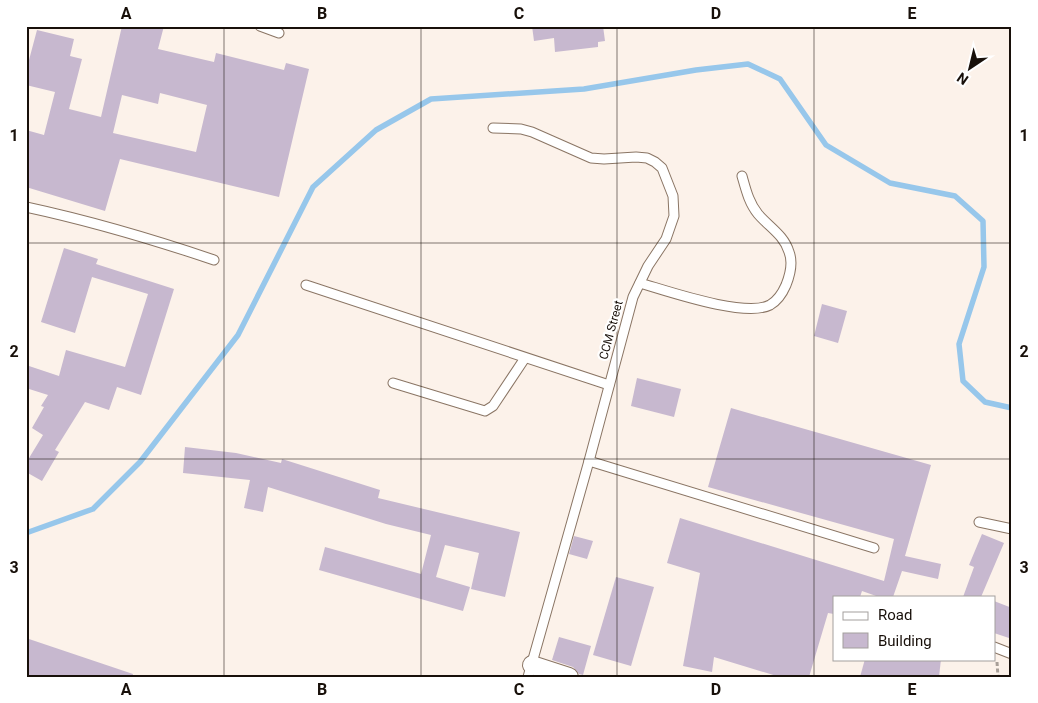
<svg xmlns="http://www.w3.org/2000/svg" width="1038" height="703" font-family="Roboto,sans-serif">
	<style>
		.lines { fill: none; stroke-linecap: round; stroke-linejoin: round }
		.stream { stroke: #97c7eb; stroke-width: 5.5 }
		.building { fill: #c7b8cf; fill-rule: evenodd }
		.service-casing { stroke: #8a7564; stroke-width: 11 }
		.minor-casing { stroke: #8a7564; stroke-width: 20 }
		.path { stroke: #a89f98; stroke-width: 3; stroke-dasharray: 4 2.5; stroke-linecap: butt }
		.service { stroke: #fff; stroke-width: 9 }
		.minor { stroke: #fff; stroke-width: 18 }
		.grid { fill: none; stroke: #18100a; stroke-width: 1; stroke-opacity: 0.55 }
		.labels { text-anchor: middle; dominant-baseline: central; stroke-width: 4.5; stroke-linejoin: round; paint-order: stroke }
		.street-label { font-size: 12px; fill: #18100a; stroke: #fff }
		.neatline { fill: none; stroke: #18100a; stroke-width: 2 }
		.grid-label { font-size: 16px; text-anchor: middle; font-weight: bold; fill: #18100a }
	</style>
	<rect width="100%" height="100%" fill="#fcf2ea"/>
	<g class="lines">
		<path class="stream" d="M26,533L93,509L140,462L238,335L313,187L376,130L431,99L584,89L696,70L748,64L780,79L826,145L890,183L955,196L983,221L984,267L959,344L963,381L985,402L1012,408"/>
	</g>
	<g class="building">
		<path d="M122,26H164L158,49L214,62L216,53L284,70L286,63L309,69L279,197L120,159L105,211L26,187V130L44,135L55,92L26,85V59L29,60L37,30L74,39L70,56L82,59L69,109L101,117ZM160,93L207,105L196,152L113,133L122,95L158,104Z"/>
		<path d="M532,26H603L605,41L598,42V47L555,52L554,38L534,41Z"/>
		<path d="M64,248L98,259L96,264L174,289L141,395L117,387L109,410L85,402L55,450L59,452L42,481L26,472V463L43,435L32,428L44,407L41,406L48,395L26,388V365L59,376L66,350L125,367L148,294L92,277L75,333L41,322Z"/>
		<path d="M822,304L847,311L838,343L814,336Z"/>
		<path d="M637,378L681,389L674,417L631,406Z"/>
		<path d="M731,408L931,465L905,556L941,564L938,579L902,571L893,597H879L862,591L860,597H834V614L828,613L809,677H780L714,657L712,672L683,666L700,573L667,563L680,518L884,581L894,539L708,487Z"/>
		<path d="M185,447L236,453L281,463L282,459L380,490L378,498L520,532L505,597L471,589L479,553L445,545L436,577L470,587L463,611L319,570L325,547L421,574L431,535L386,524L268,487L263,512L244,508L250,480L183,473Z"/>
		<path d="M982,534L1004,543L981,597H963L974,567L969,565Z"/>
		<path d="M574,536L593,541L587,559L569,554Z"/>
		<path d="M616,577L654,587L631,666L593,655Z"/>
		<path d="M994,601L1012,608V639L994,633Z"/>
		<path d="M559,637L591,646L583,675L579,674L573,667L552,660Z"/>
		<path d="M26,638L133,674L132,677H26Z"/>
		<path d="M865,659H941L939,677H860Z"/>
	</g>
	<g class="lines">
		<g class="service-casing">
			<g id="service">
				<path d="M260,26L279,33"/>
				<path d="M493,128L521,129L532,132L591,158L604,159L636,157L647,158L655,162L662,168L673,196L674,216L666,239L648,266L633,297L589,461L528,677"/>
				<path d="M26,207C91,221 152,239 214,260"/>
				<path d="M640,283C668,291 745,318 770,305C777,301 783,292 786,285C790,275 793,262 789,252C784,235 769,227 758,214C749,203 746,190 742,176"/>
				<path d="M306,285L609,385"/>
				<path d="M393,383L485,411L493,406L525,358"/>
				<path d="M589,461L874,548"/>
				<path d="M979,522L1012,529"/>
				<path d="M994,647L1012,654"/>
			</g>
		</g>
		<g class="minor-casing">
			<path id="minor" d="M532,665L569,677"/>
		</g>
		<g class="path">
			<path d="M700,27L702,26"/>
			<path d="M997,662L998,677"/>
		</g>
		<use href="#service" class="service"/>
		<use href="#minor" class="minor"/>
	</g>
	<path class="grid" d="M224,26V677M421,26V677M617,26V677M814,26V677M26,243H1012M26,459H1012"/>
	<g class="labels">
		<g class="street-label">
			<text transform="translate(611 330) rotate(-75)">CCM Street</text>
		</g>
	</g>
	<rect width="1038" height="703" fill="none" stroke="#ffffff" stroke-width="55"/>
	<rect x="833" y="596" width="162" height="65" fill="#ffffff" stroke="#a39f9d"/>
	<rect x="843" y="612" width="25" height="8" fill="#ffffff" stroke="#a39f9d"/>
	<text x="878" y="620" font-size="15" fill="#18100a">Road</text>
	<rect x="843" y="633" width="25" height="15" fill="#c7b8cf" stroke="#a39f9d"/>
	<text x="878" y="646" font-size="15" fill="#18100a">Building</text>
	<g transform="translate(970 68) rotate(215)" stroke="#ffffff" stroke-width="4" paint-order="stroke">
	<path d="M0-4L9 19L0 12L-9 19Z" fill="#18100a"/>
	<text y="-8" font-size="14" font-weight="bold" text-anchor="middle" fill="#18100a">N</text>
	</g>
	<rect x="28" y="28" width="982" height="648" class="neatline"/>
	<g class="grid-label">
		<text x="126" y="19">A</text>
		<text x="322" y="19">B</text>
		<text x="519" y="19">C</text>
		<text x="716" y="19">D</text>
		<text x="912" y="19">E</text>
		<text x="14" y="141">1</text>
		<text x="1024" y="141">1</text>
		<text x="14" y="357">2</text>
		<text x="1024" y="357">2</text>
		<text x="14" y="573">3</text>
		<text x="1024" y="573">3</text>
		<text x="126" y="695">A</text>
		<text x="322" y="695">B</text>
		<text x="519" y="695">C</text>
		<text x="716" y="695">D</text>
		<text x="912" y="695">E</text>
	</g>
</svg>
